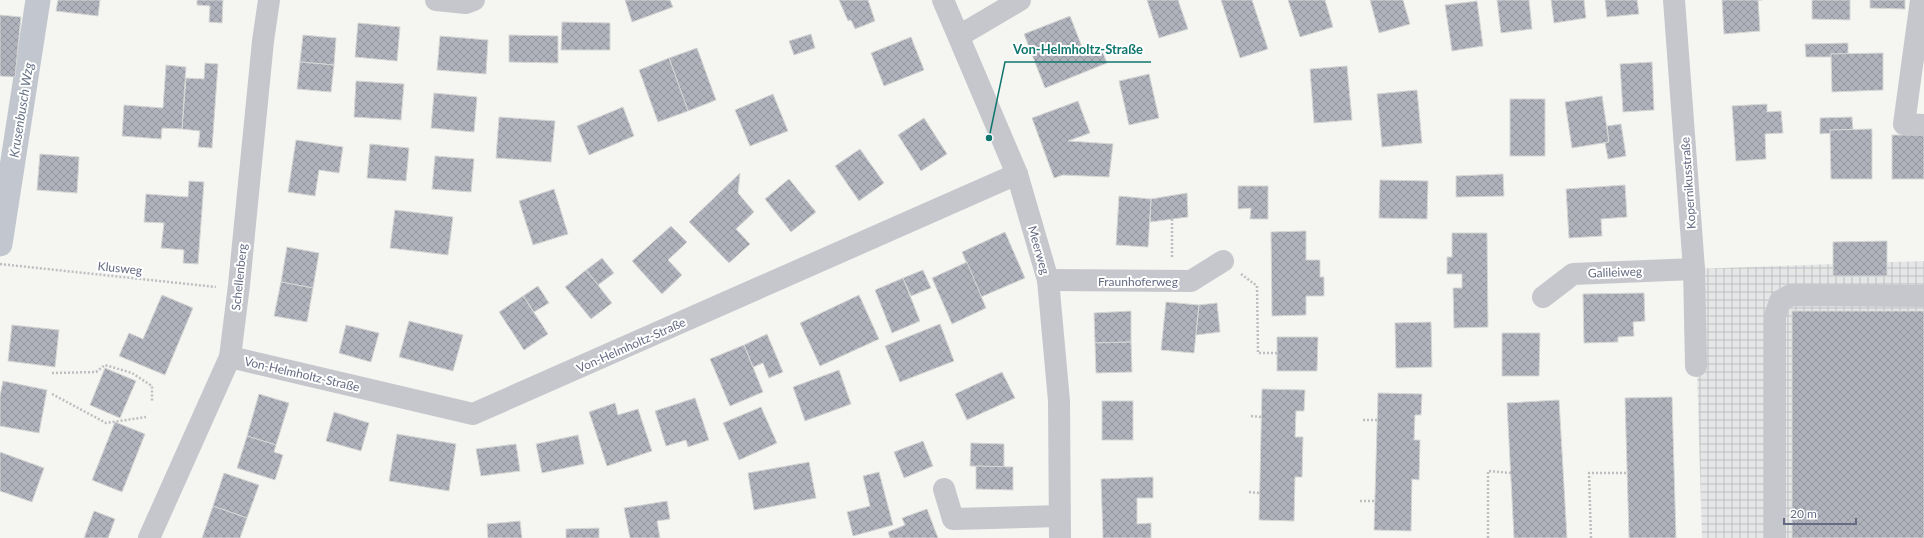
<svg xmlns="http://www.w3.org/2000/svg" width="1924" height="538" font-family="Lato,sans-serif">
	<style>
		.industrial { fill: url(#industrial-grid) }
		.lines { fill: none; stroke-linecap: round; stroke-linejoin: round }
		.canal { stroke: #c2c7cf; stroke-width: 25 }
		.building { fill: url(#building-cross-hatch); stroke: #d6d7d5 }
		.path { stroke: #bdbec1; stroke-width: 2.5; stroke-dasharray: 2 2; stroke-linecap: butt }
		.minor { stroke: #c6c7cc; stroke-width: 22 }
		.labels { text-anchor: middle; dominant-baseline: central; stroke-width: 4; stroke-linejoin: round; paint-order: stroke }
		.street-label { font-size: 12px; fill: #656b83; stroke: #fff }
		.water-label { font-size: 13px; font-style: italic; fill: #667286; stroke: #fff }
		.leader { fill: none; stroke: #0f766e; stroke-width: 1.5 }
		.callout-dot { fill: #0f766e; stroke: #fff; stroke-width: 1.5 }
		.callout-label { font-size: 13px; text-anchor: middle; font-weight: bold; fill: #0f766e; stroke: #fff; stroke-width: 4; stroke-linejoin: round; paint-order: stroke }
	</style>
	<defs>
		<pattern id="industrial-grid" width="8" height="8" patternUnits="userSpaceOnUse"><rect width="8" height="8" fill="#e5e6e6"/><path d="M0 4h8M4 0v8" fill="none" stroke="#bdbec0"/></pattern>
		<pattern id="building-cross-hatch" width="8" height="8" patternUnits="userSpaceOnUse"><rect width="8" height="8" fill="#b0b3bc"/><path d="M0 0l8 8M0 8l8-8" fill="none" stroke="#93969e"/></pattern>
	</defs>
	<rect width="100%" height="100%" fill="#f5f6f2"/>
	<path class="industrial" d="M1924,261V538H1702L1694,269Z"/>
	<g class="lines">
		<path class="canal" d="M0,244L38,0"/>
	</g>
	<g class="building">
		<path d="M58,0H100L98,16L56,11Z"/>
		<path d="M197,0H223L222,23L209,22L210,6L197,5Z"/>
		<path d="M625,0H670L673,7L632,22Z"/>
		<path d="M839,0H868L875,21L855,29L851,20L848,21Z"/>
		<path d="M1147,0H1178L1188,29L1159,38Z"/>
		<path d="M1221,0H1252L1268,49L1240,58Z"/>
		<path d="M1288,0H1325L1333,27L1300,37Z"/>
		<path d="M1370,0H1403L1410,24L1379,33Z"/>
		<path d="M1497,0H1529L1532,29L1501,33Z"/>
		<path d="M1551,0H1584L1586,18L1554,23Z"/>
		<path d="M1605,0H1637L1639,14L1607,17Z"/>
		<path d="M1722,0H1762H1758L1760,31L1724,34Z"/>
		<path d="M1812,0H1850V20L1812,19Z"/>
		<path d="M1870,0H1905V9L1870,8Z"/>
		<path d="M1477,1L1483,46L1452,51L1445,5Z"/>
		<path d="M0,15L21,17L15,77L0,76Z"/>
		<path d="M1070,16L1084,52L1100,46L1107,63L1045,88L1024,34Z"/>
		<path d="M562,22L610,23V50H561Z"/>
		<path d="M358,23L400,27L397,61L355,57Z"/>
		<path d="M811,34L815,48L794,55L789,41Z"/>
		<path d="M303,35L336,38L334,65L300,62Z"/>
		<path d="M509,35L558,36V63L509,62Z"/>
		<path d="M440,36L488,40L486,74L437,70Z"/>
		<path d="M911,37L924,70L884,86L871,53Z"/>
		<path d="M1848,43V54H1831V57H1806L1805,44Z"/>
		<path d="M697,48L716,100L688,111L669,58Z"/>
		<path d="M1883,53V90L1832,92L1831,54Z"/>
		<path d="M669,58L688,111L658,122L639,70Z"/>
		<path d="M300,62L334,65L331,92L297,89Z"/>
		<path d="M1652,62L1654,110L1623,112L1620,64Z"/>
		<path d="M205,63L218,64L212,148L198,147L200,131L182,129L186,78L204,79Z"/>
		<path d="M166,65L186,67L182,129L162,128L161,139L122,136L124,105L163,108Z"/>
		<path d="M1347,66L1352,120L1314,123L1310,69Z"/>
		<path d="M1149,74L1159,118L1129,125L1119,81Z"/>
		<path d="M356,81L404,84L401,120L354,117Z"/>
		<path d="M1417,90L1422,143L1382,147L1377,94Z"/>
		<path d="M434,93L477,97L474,132L431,128Z"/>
		<path d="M773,94L788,131L750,146L735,110Z"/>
		<path d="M1602,96L1609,142L1572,148L1565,102Z"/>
		<rect x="1510" y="99" width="35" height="57"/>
		<path d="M1078,101L1090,133L1068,141L1113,144L1109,177L1063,175L1054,178L1032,118Z"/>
		<path d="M1767,104V112L1781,111L1783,133L1765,134L1766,159L1736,161L1732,106Z"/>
		<path d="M623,107L634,136L589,155L577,126Z"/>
		<path d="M499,117L555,121L551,162L496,158Z"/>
		<path d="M1852,117L1853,130H1830L1831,133L1820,134V118Z"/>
		<path d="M924,118L947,154L921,171L898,135Z"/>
		<path d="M1621,124L1626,156L1608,159L1605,143L1609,142L1607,126Z"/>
		<path d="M1872,129V179H1831L1830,130Z"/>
		<rect x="1892" y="135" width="32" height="44"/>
		<path d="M296,140L343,147L339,173L319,170L315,196L288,192Z"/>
		<path d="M370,144L409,148L406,181L367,178Z"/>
		<path d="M860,149L884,183L859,201L835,166Z"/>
		<path d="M40,154L79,157L77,193L37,190Z"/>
		<path d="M435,156L474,159L471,192L432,189Z"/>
		<path d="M740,173L738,193L754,212L736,229L750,244L729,263L689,222Z"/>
		<path d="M1503,174L1504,196L1456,197V176Z"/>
		<path d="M789,179L816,212L791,232L765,199Z"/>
		<path d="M1380,180L1428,181L1427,219L1379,218Z"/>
		<path d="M189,181L204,182L198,264L183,263L184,250L161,248L164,223L144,222L146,194L188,197Z"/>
		<path d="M1625,185L1627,217L1601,219L1602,236L1569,238L1566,189Z"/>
		<path d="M1238,186H1268V219H1250L1251,208L1238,209Z"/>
		<path d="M554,189L568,234L533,245L519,201Z"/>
		<path d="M1187,193L1188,217L1150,222L1151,199Z"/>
		<path d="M1119,196L1151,199L1148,247L1116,245Z"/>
		<path d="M395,210L453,217L448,255L390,248Z"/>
		<path d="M671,226L687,242L668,260L682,275L662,294L632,261Z"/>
		<path d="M1306,231V260H1320V277H1324V296H1306V315L1272,316L1271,232Z"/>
		<path d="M1005,232L1025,278L981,297L962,252Z"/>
		<path d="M1452,233H1487L1488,327L1454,328L1453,288H1462V274H1447V257H1452Z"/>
		<path d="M1887,241V276H1833V242Z"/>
		<path d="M287,247L319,253L313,288L281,282Z"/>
		<path d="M602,258L614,273L598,285L586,270Z"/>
		<path d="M967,262L986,308L952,324L932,278Z"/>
		<path d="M586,270L612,303L591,319L565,287Z"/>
		<path d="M923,270L931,288L911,296L903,278Z"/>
		<path d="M903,278L920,321L892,333L875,290Z"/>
		<path d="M281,282L313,288L307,322L274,316Z"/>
		<path d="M538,286L549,303L534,312L523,296Z"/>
		<path d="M1644,293L1645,321L1633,322L1634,336L1618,337V342L1584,343L1583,294Z"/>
		<path d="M162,295L193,308L165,375L119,356L129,333L143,339Z"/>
		<path d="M859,295L879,339L820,366L800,323Z"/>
		<path d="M523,296L548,334L524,350L499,312Z"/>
		<path d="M1166,302L1199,305L1194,353L1161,350Z"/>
		<path d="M1217,303L1220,332L1196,335L1199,305Z"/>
		<path d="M1131,311V342L1095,343L1094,313Z"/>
		<rect x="1792" y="311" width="132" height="227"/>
		<path d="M409,321L463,335L453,371L399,357Z"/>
		<path d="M1431,322L1432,367L1396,368L1395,323Z"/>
		<path d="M940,324L954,361L900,382L885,346Z"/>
		<path d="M12,325L59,330L55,367L8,361Z"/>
		<path d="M346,325L379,333L371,362L339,353Z"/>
		<path d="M1502,333H1540L1539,376H1502Z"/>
		<path d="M767,334L783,372L769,378L763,363L753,367L744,345Z"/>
		<path d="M1277,337H1318L1317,371H1277Z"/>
		<path d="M1131,342L1132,372L1096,373L1095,343Z"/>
		<path d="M744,345L763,392L730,406L710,359Z"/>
		<path d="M105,368L136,381L120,418L90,405Z"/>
		<path d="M839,370L851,404L805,421L793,387Z"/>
		<path d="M1002,372L1015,398L967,420L955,394Z"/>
		<path d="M3,381L47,390L39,433L0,426V396Z"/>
		<path d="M1262,389L1305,390L1304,411H1296L1295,437H1303L1302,477H1295L1294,521L1259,520Z"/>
		<path d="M1378,393L1422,394L1421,415H1415L1414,440H1420L1419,480L1412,479L1411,531L1374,530Z"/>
		<path d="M259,394L289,403L276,445L247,436Z"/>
		<path d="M1672,397L1676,538H1629L1625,398Z"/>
		<path d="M695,398L709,440L688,447L686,440L666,446L655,411Z"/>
		<path d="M1559,400L1567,538H1514L1507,403Z"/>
		<rect x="1102" y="401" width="31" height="39"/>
		<path d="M615,403L618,415L638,409L652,451L607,466L589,412Z"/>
		<path d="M761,407L777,443L739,460L723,423Z"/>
		<path d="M334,412L369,423L361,451L326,441Z"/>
		<path d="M115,422L145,434L122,492L92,480Z"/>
		<path d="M397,434L456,444L449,491L389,481Z"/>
		<path d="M578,435L584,464L542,473L536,444Z"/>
		<path d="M247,436L276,445L274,452L283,455L275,480L237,468Z"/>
		<path d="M923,441L933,466L904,478L894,452Z"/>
		<path d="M971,443L1004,444V467L970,466Z"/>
		<path d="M516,444L520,471L481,476L476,449Z"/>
		<path d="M0,452L44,468L32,502L0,491Z"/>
		<path d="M809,462L816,498L754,510L748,473Z"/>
		<path d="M976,466L1013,467V490L976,489Z"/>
		<path d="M879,472L893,525L853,536L847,512L870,506L863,476Z"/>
		<path d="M224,473L259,485L247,518L213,506Z"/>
		<path d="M1153,477V498H1137V524L1151,523V538H1103L1101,479Z"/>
		<path d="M667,501L670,519L657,521L660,538H630L624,508Z"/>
		<path d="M213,506L247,518L240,538H202Z"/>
		<path d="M927,509L938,538H890L888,532L905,525L902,518Z"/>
		<path d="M94,511L115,519L108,538H84Z"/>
		<path d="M520,521L522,538H488L487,524Z"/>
		<path d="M599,528V538H566V529Z"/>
	</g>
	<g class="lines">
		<g class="path">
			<path d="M1172,219V259"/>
			<path d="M0,264L216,287"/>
			<path d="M1241,274L1257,286L1258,353H1277"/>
			<path d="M52,373L96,372L105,365L132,373L152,386V401"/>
			<path d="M52,394L106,423L146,417"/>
			<path d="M1251,416L1261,417"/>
			<path d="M1363,420H1377"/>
			<path d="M1249,492L1259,493"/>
			<path d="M1360,501H1375"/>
			<path d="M1488,538V471L1511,473"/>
			<path d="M1591,538L1589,473H1627"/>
		</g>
		<g class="minor">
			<path d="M436,0L466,3L474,0"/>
			<path d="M943,0L1017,174L1048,280L1059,401L1060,538"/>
			<path d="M1674,0L1694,269L1696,366"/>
			<path d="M1921,0L1904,124L1924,125"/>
			<path d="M959,36L1020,0"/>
			<path d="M1048,280L1191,281L1223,261"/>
			<path d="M1543,297L1573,274L1694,269"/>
			<path d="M230,357L473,414L1017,174"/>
			<path d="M944,489L953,519L1059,516"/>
			<path d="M149,538L230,357L239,285L263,41L269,0"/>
			<path d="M1775,538V316L1780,301L1791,295L1924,296"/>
		</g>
	</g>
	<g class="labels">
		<g class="street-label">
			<text transform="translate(1688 183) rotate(-94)">Kopernikusstraße</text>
			<text transform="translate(1039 250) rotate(74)">Meerweg</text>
			<text transform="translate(120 268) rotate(6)">Klusweg</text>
			<text transform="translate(1615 272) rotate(-2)">Galileiweg</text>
			<text transform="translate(239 277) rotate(-84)">Schellenberg</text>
			<text x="1138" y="281">Fraunhoferweg</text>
			<text transform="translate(631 345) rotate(-24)">Von-Helmholtz-Straße</text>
			<text transform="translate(302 374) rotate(13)">Von-Helmholtz-Straße</text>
		</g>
		<g class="water-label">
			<text transform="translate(21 110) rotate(-81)">Krusenbusch Wzg</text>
		</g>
	</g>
	<path class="leader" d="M989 138L1005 62H1151"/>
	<circle class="callout-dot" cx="989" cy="138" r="4"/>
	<g class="callout-label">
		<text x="1078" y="54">Von-Helmholtz-Straße</text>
	</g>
	<path d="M1784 518v6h72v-6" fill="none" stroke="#656b83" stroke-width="2"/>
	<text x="1790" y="518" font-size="12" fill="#656b83" stroke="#ffffff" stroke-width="3" paint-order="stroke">20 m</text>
</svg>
